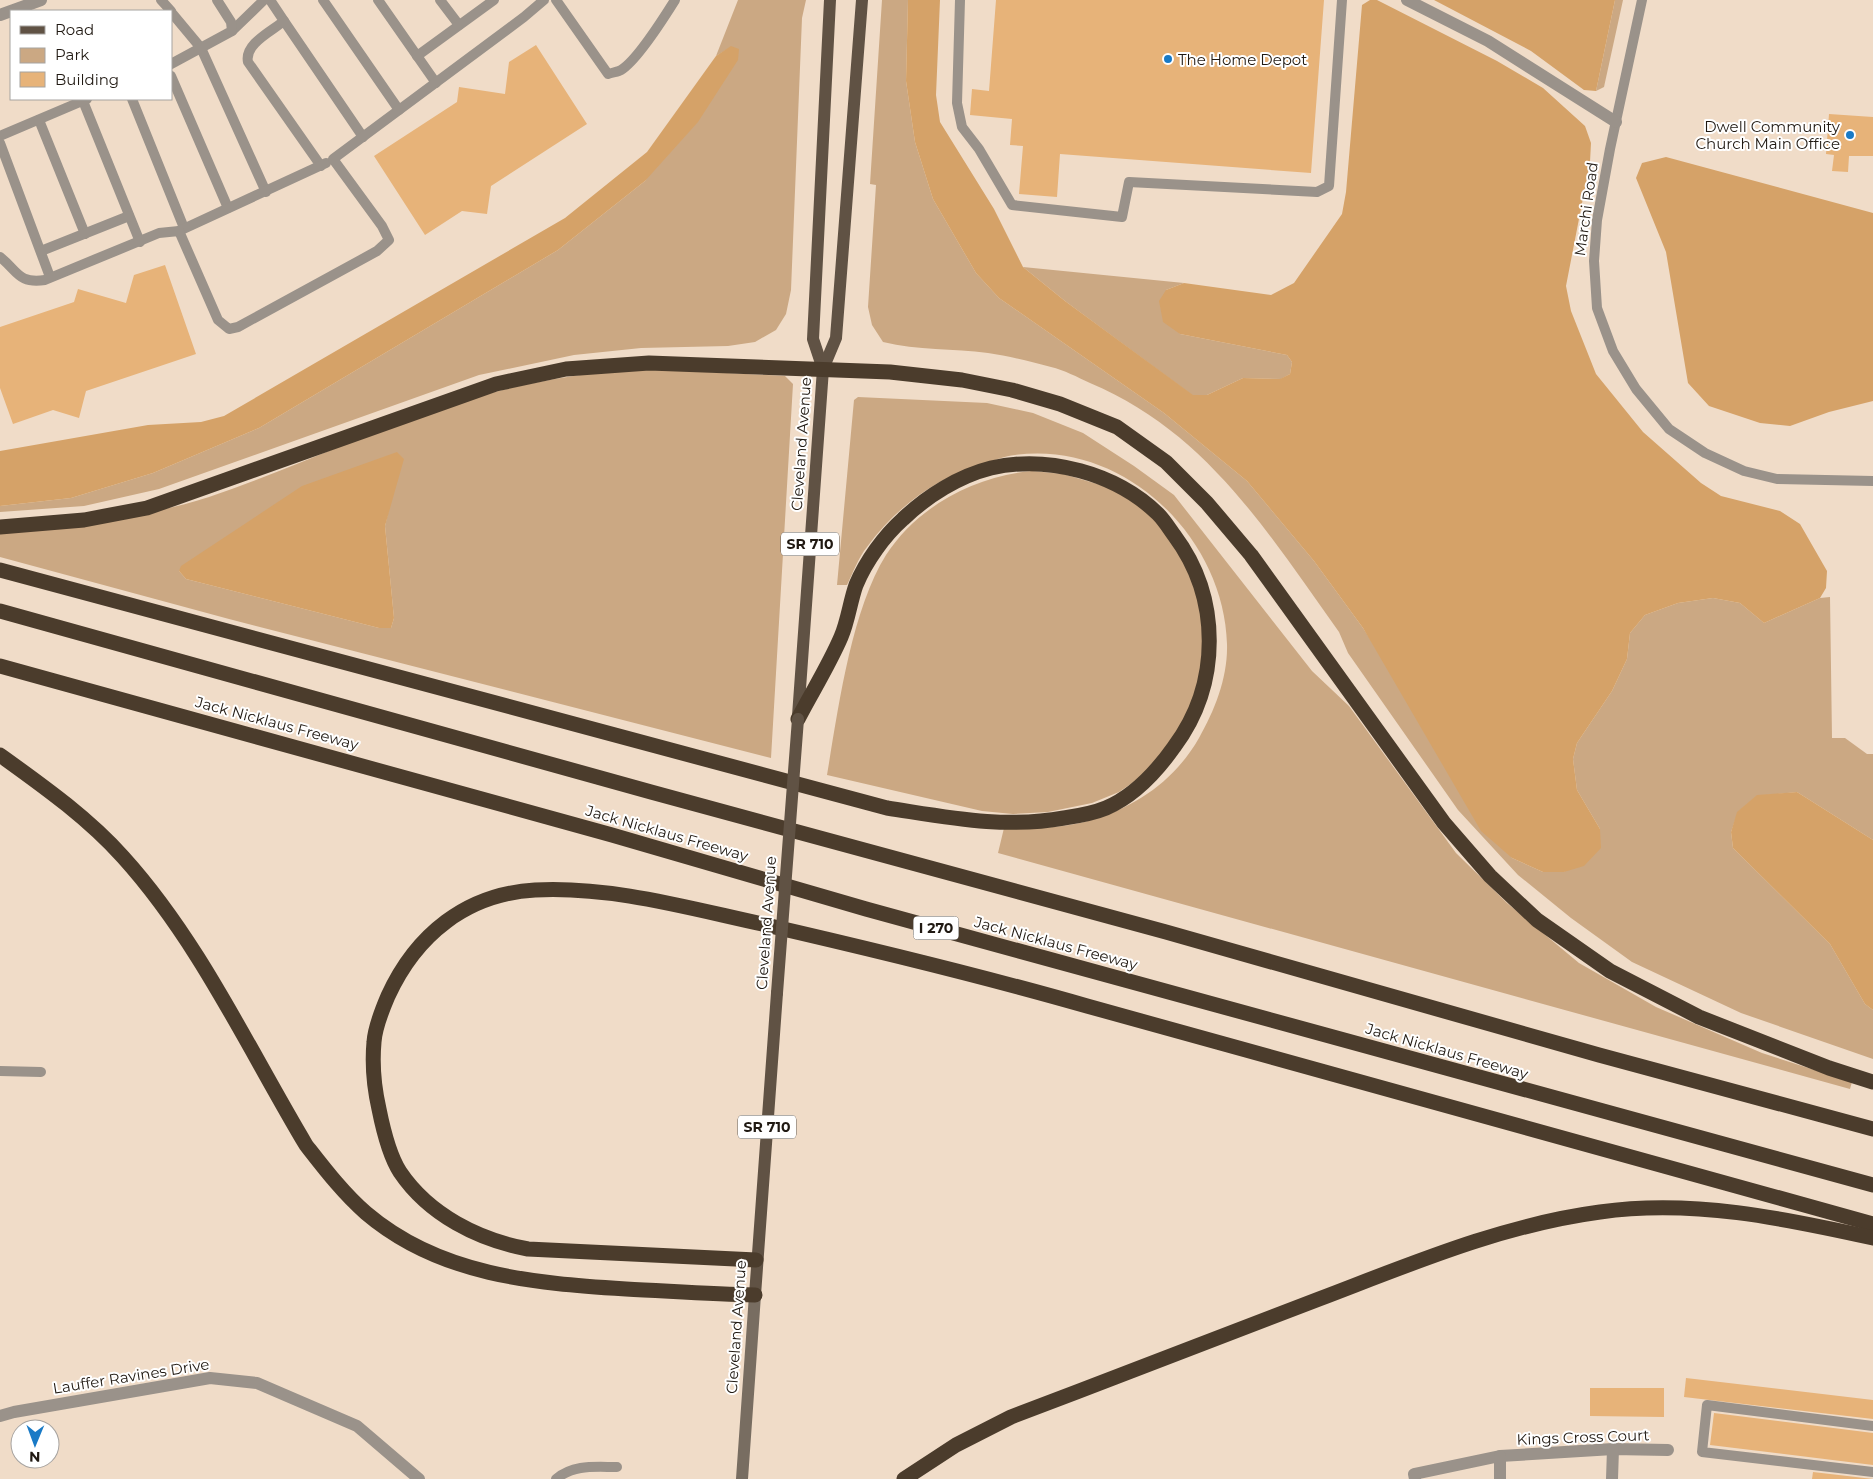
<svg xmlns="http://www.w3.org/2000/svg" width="1873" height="1479" font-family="Montserrat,sans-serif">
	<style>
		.green { fill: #cba883; fill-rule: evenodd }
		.forest { fill: #d5a268 }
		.building { fill: #e7b379 }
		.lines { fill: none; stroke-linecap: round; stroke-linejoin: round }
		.service { stroke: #9a928a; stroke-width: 10 }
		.minor { stroke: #9a928a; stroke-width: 12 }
		.tertiary { stroke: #9a928a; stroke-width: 12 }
		.secondary { stroke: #786d61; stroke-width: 12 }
		.primary { stroke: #605244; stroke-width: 12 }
		.motorway { stroke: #4b3c2c; stroke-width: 15 }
		.primary-bridge { stroke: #605244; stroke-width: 12 }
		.poi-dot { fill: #197ac6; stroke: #fff; stroke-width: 2 }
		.labels { text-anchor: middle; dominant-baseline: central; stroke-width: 4; stroke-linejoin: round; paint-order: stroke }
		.shield { fill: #fff; stroke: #635e59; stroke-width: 1 }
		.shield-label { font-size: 14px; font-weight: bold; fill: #201912 }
		.poi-label { font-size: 15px; fill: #201912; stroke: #fff; text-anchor: start }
		.street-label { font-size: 15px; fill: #201912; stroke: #fff }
	</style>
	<rect width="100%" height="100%" fill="#f0dcc8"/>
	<g class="green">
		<path d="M738,0H806L802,18L791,290L786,314L776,330L755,342L728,346L641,348L574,355L479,375L159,489L84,506L0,512V506L71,498L153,473L259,428L558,250L645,181L731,47L716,56Z"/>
		<path d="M882,0H908L906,81L915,142L933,199L976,273L999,298L1164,413L1247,481L1314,561L1363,628L1512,858L1543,872H1564L1600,829L1577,790L1573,759L1577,743L1612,691L1627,659L1630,633L1645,615L1678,603L1713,598L1740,603L1764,623L1820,598L1830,597L1832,738H1845L1867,754H1873V840L1797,792L1757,796L1738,812L1731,832L1733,848L1830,944L1865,1004L1873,1010V1059L1741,1013L1632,962L1571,918L1518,875L1458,810L1348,653L1339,632C1268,533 1207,432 1090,383C1077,377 1064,370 1051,367C1031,362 1009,356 988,353C953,348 918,351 883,342L872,325L868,307L876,185L870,184Z"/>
		<path d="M1615,0H1623L1604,87L1596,91Z"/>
		<path d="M1023,267L1184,283L1166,290L1180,334L1287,355L1292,362L1290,374L1281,379L1243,378L1207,395H1192L1065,301Z"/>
		<path d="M634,368L785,376L793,384L771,758L229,619L0,557V530C70,523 141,519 209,497C292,469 372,430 456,403C515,384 573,375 634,368ZM392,496L385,526L394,618L391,628H379L186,579L179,571Z"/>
		<path d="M858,397L987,403L1033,413L1083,433L1134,466L1174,495L1312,671L1349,706L1456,853L1507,903L1579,963L1656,1007L1762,1053L1852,1082L1850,1089L998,853L1004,828C1033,828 1063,829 1091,820C1136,807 1175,780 1199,738C1215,710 1228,677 1227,644C1224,537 1124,440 1015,455C1005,456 995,460 986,463C937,477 897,506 867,547C858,558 853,573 847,585H837L854,400Z"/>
		<path d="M1032,471L1063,474L1111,488L1139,504L1165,531L1189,566L1210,628L1200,699L1148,772L1119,792L1092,803L1048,812L1013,814L982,811L827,775C838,710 851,611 886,555C918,506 975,476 1032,471Z"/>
	</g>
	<g class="forest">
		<path d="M908,0H940L936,95L940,122L994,209L1023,267L1065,301L1193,395H1207L1243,378L1280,379L1290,374L1292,362L1287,355L1180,334L1163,322L1159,301L1166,290L1184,283L1271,295L1294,283L1342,214L1346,192L1362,5L1370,0H1377L1497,61L1543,88L1585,126L1591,143L1590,162L1566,286L1571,311L1596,374L1643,432L1701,483L1721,496L1780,511L1800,524L1827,571L1826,588L1820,598L1764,623L1740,603L1713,598L1678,603L1645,615L1630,633L1627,659L1612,691L1577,743L1573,759L1577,790L1600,829L1601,848L1584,866L1564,872H1543L1512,858L1481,831L1363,628L1314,561L1247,481L1164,413L999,298L976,273L933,199L915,142L906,81Z"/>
		<path d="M1434,0H1615L1596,91L1584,90L1531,51Z"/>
		<path d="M731,46L739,49L738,60L698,122L645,181L558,250L259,428L153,473L71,498L0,506V451L148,425L201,422L224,416L565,218L647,152L716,56Z"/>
		<path d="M1666,157L1873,213V401L1829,412L1790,426L1760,423L1709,406L1688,383L1666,252L1636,178L1642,163Z"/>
		<path d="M397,452L404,459L385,526L394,618L391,628H379L186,579L179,571L181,566L302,486Z"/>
		<path d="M1797,792L1873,840V1010L1865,1004L1830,944L1733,848L1731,832L1737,812L1757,795Z"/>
	</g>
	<g class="building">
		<path d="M996,0H1324L1311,173L1060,154L1057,197L1019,194L1023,146L1010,145L1012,119L970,115L972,89L989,91Z"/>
		<path d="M536,45L587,124L491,186L487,214L462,211L425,235L374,156L457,102L459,87L505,94L509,62Z"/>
		<path d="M1829,114L1873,117V156H1849L1848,172L1832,171L1834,155L1826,154Z"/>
		<path d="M165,265L196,354L86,391L79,418L53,410L13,424L0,388V327L74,302L78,289L126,303L134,275Z"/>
		<path d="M1686,1378L1873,1400V1419L1684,1397Z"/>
		<path d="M1590,1388H1664V1417L1590,1416Z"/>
		<path d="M1714,1413L1873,1433V1465L1710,1445Z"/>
		<path d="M1813,1472L1873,1479H1812Z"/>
	</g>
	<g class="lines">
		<g class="service">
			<path d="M161,0L171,11"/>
			<path d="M270,0L284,21C272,31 244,44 248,62L321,166"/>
			<path d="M323,0L399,110"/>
			<path d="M378,0L436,83"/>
			<path d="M440,0L459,25"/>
			<path d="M556,0L608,74C611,73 616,72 619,71C635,64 665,16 675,0"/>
			<path d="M960,0L957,103L962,127L979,149L1012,205L1122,217L1129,182L1317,192L1329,186L1342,0"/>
			<path d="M1642,0L1610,149L1597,220L1594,261L1597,308L1613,351L1636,389L1669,429L1705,453L1744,471L1777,479L1873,481"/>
			<path d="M171,12L201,48L266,192"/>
			<path d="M284,21L363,137"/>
			<path d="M232,31L264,0"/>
			<path d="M417,56L494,0"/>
			<path d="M171,64L232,31L231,22L217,0"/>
			<path d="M171,76L228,208"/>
			<path d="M132,99L184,228"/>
			<path d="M83,101L140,242"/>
			<path d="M39,120L85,234"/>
			<path d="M0,136L87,99"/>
			<path d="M0,143L50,277"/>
			<path d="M179,231L326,163"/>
			<path d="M41,251L129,216"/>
			<path d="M0,257C18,271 18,284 45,280L159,233L179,231L218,320L229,329L238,327L377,251L389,240L382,226L333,159L524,17L544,0"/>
			<path d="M0,1071L41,1072"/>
			<path d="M1873,1426L1707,1405L1702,1452L1873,1472"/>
			<path d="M556,1479C574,1464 595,1467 617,1467"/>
		</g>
		<g class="minor">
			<path d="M1407,0L1488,41L1616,122"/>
			<path d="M0,1416L14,1412L210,1378L257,1383L357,1426L419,1479"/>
			<path d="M1415,1479L1414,1474L1500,1456L1613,1449L1668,1450"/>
			<path d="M1500,1479V1456"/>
			<path d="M1612,1479L1613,1449"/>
		</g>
		<path class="tertiary" d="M0,15L41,0"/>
		<path class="secondary" d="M742,1479L755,1295"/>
		<g class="primary">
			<path d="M823,369L813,339L830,0"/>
			<path d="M798,716L823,369L836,338L862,0"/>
			<path d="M755,1295L777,993"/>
		</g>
		<g class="motorway">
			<path d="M0,527L84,520L147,508L496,384L566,369L649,363L890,372L962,380L1012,390L1060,404L1117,427L1166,462L1207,503L1251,555L1444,823L1490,876L1537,920L1610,971L1699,1017L1829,1068L1873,1082"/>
			<path d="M0,570L887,808C947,817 1004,829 1064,818C1078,816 1094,813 1106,808C1134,796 1157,771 1174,747C1221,684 1221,598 1174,535C1169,528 1164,520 1158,514C1116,473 1048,455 991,468C959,476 927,496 903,519C884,536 866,561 856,585C850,602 848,621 841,637C829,665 812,692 798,719"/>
			<path d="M0,611L651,792L1166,932L1599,1055L1873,1129"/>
			<path d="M0,666L612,835L866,909L1873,1185"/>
			<path d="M0,755C43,786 87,817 123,857C199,941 248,1048 306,1145C324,1168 343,1193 366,1213C440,1276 534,1283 626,1289C669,1291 712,1294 755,1295"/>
			<path d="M756,1260L528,1249C479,1240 429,1215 400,1172C389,1155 383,1129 379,1109C374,1087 372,1064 374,1042C375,1027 382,1010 388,996C416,935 466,894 535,890C611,886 688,908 762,924C871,949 979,975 1087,1006C1349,1080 1611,1152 1873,1224"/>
			<path d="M904,1479L956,1445L1011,1417C1114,1378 1217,1338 1319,1299C1411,1264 1502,1225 1600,1212C1692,1199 1783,1218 1873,1238"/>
		</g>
		<path class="primary-bridge" d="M777,993L798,719"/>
	</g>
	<g class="poi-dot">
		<circle cx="1168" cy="59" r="5"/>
		<circle cx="1850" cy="135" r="5"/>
	</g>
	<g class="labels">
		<g class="shield">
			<rect x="781" y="532.5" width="58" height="23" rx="4"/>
			<rect x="913.5" y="916.5" width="45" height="23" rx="4"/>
			<rect x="738" y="1115.5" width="58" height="23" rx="4"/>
		</g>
		<g class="shield-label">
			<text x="810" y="544">SR 710</text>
			<text x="936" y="928">I 270</text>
			<text x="767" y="1127">SR 710</text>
		</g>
		<g class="poi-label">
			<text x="1178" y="59">The Home Depot</text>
			<text x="1840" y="126" text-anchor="end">Dwell Community<tspan x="1840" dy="17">Church Main Office</tspan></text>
		</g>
		<g class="street-label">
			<text transform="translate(1586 209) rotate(-82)">Marchi Road</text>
			<text transform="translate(801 444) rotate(-86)">Cleveland Avenue</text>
			<text transform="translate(277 723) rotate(15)">Jack Nicklaus Freeway</text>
			<text transform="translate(667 833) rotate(16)">Jack Nicklaus Freeway</text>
			<text transform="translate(766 923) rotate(-86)">Cleveland Avenue</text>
			<text transform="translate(1056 943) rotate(15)">Jack Nicklaus Freeway</text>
			<text transform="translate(1447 1051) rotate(16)">Jack Nicklaus Freeway</text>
			<text transform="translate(736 1327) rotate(-86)">Cleveland Avenue</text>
			<text transform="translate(131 1376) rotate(-9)">Lauffer Ravines Drive</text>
			<text transform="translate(1583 1437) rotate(-2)">Kings Cross Court</text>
		</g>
	</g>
	<rect x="10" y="10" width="162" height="90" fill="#ffffff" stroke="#a6a3a0"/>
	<rect x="20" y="26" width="25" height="8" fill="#605244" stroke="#a6a3a0"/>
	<text x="55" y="35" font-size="15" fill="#201912">Road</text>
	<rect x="20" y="48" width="25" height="15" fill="#cba883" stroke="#a6a3a0"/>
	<text x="55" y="60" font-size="15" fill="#201912">Park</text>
	<rect x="20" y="72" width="25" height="15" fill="#e7b379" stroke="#a6a3a0"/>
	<text x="55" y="85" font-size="15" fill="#201912">Building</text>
	<g transform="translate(35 1444) rotate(181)"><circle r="24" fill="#ffffff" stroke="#a6a3a0"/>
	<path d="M0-4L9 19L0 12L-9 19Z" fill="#197ac6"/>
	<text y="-8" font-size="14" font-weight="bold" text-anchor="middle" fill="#201912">N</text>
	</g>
</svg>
